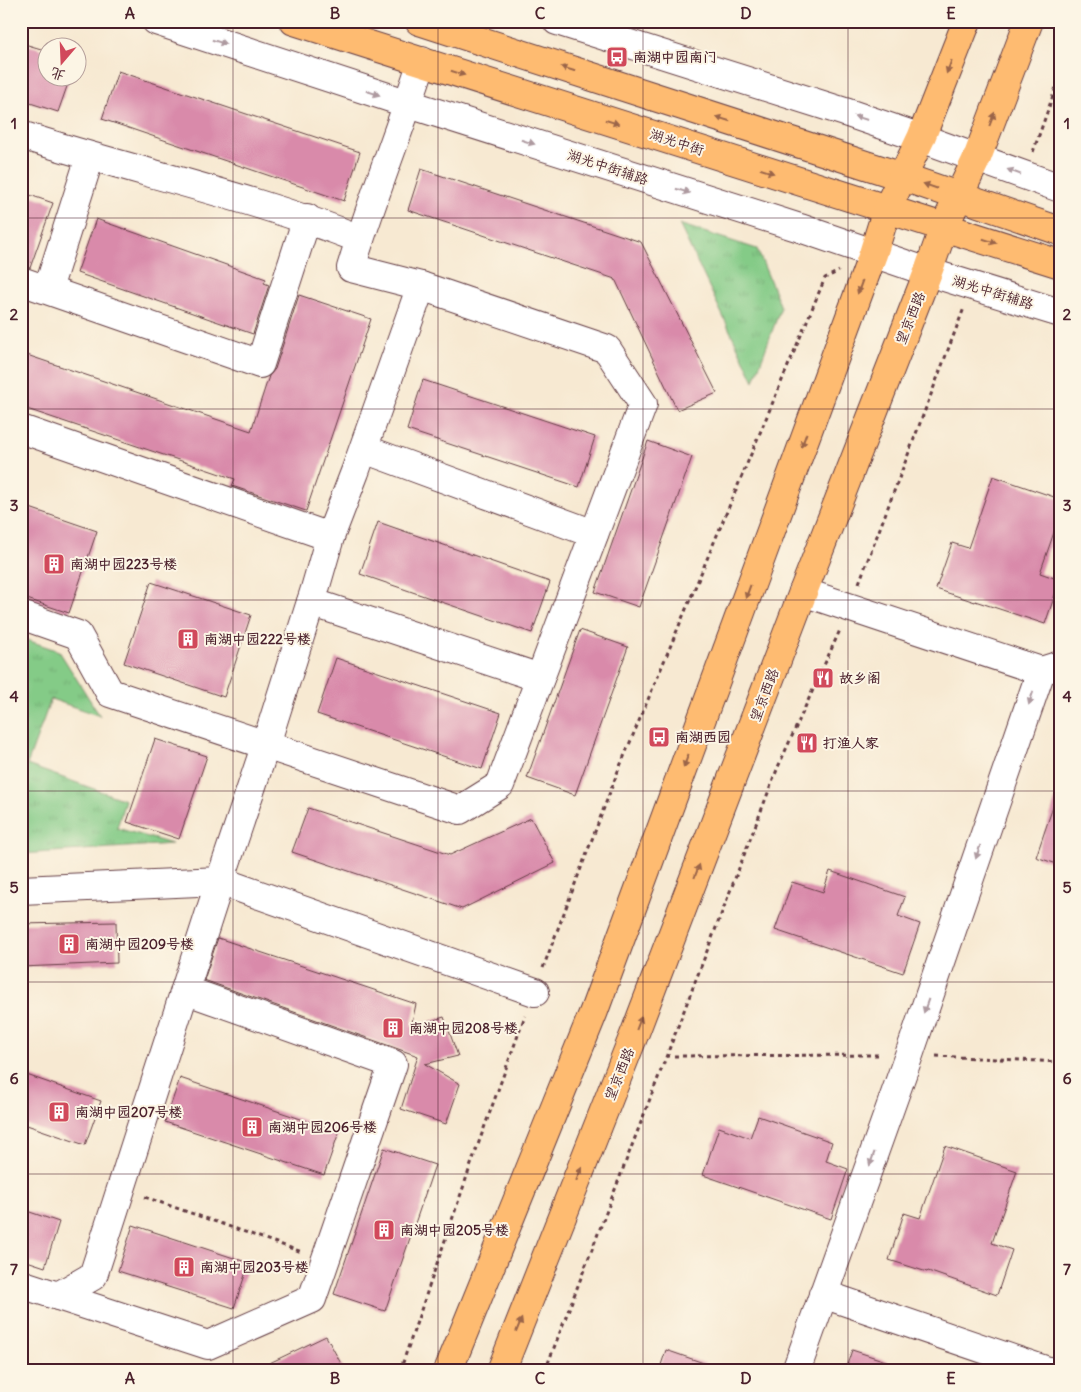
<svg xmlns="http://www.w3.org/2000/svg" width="1081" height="1392" font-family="Delius,'LXGW WenKai TC',sans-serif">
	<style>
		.grass { fill: url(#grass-tufts); stroke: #677559 }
		.building { fill: #d98aaa }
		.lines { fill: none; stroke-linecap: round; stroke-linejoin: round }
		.minor-casing { stroke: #643d44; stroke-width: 30 }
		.major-casing { stroke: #643d44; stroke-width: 30 }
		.path { stroke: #643d44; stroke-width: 3; stroke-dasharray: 4 4; stroke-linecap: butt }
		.minor { stroke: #fff; stroke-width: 28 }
		.major { stroke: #febb71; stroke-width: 28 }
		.oneway { fill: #ae9aa0 }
		.oneway2 { fill: #9b654a }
		.grid { fill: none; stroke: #4a1f2b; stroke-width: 1; stroke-opacity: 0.55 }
		.labels { text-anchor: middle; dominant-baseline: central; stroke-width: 4; stroke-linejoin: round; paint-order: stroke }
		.poi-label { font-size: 14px; font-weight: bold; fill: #4a1f2b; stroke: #fcf5e5; text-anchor: start }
		.street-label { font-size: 14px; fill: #4a1f2b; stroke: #fcf5e5 }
		.neatline { fill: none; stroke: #4a1f2b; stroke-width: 2 }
		.grid-label { font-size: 16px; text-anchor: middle; font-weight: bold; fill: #4a1f2b }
	</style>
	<defs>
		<pattern id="grass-tufts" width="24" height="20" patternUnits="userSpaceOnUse" patternTransform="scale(1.25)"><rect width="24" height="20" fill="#84cb87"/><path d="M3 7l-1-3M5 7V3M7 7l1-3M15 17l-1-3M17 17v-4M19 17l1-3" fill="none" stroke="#74ae75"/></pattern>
	</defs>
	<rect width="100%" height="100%" fill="#fcf5e5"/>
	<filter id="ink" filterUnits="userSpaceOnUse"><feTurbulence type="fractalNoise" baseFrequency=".02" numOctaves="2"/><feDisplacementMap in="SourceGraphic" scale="10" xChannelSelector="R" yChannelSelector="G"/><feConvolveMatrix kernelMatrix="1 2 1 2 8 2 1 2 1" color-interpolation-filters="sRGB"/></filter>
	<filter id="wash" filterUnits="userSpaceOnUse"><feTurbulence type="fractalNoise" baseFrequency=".0096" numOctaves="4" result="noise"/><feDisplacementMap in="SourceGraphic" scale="20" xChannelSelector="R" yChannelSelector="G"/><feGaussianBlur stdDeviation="1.12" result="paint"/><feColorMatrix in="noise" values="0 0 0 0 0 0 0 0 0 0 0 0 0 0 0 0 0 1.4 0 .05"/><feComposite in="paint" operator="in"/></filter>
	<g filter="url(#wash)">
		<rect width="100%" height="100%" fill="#f7e9d2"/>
		<g class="grass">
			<path d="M679,224L757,249L781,307L754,381Z"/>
			<path d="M21,638L59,651L100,716L51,699L27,765L125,800L117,828L172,844L21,854Z"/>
		</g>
		<g id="blocks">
			<g class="building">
				<path d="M21,43L48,51V78H70L58,112L21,100Z"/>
				<path d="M118,71L360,152L344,201L102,119Z"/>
				<path d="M421,169L641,242L717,393L677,410L615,279L408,210Z"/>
				<path d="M21,192L53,203L30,268L21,266Z"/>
				<path d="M96,219L266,279L264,283L269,285L253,334L77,273Z"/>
				<path d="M299,295L371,319L306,511L232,486L235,479L21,407V353L251,431L269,376L275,369Z"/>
				<path d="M423,380L595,437L579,487L407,430Z"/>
				<path d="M648,441L692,457L639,607L595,592Z"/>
				<path d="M993,476L1060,499V515L1040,573L1060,580L1045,624L975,601V602L936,589L952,543L968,548Z"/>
				<path d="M21,505L97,531L69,613L21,597Z"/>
				<path d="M378,522L550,582L532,633L360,574Z"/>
				<path d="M151,582L251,615L224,697L124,663Z"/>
				<path d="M580,630L628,647L575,795L527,778Z"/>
				<path d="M336,658L501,713L482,769L317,714Z"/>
				<path d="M155,739L207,756L179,839L127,822Z"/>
				<path d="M1056,798L1060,799V865L1036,857Z"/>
				<path d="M308,808L450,855L531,818L555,863L462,909L292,852Z"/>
				<path d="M830,871L905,897L898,916L920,924L903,973L775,930L792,882L823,892Z"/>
				<path d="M116,922L117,963L21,967V924Z"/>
				<path d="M218,938L416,1004L411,1027L444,1017L458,1056L425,1064L460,1084L446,1124L401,1109L418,1056L204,980Z"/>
				<path d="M21,1073L101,1101L85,1145L21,1123Z"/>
				<path d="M180,1078L339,1132L324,1175L165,1122Z"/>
				<path d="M758,1116L832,1142L826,1161L848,1169L831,1219L703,1175L719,1127L750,1138Z"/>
				<path d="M945,1146L1017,1171L992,1243L1012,1250L997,1295L928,1271L927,1272L889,1260L904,1213L920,1218Z"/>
				<path d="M384,1148L435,1165L385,1311L334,1294Z"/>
				<path d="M21,1209L59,1222L45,1267L21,1259Z"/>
				<path d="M133,1225L249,1263L234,1308L118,1271Z"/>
				<path d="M326,1336L345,1371H253Z"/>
				<path d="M666,1350L718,1368L717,1371H659Z"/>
				<path d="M852,1350L904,1367V1371H845Z"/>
			</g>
		</g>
	</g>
	<g filter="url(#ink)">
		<use href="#blocks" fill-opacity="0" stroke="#643d44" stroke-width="1"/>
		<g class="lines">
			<g class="minor-casing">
				<g id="minor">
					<path d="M156,21L409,104L800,228L928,272L1060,313"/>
					<path d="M557,21L845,112L921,138L1060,188"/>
					<path d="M21,135C133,171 250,196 360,239"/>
					<path d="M21,281L260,364L307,218"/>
					<path d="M48,289L90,157"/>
					<path d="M21,429L330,537"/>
					<path d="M364,449L594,534"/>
					<path d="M803,592L1041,671"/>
					<path d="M311,602L540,678"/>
					<path d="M21,615L78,635L110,693L460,810L500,785L643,404L607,349L421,286"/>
					<path d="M21,890L220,881L535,992"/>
					<path d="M21,1284L58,1296L93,1276L220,881L266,744L315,589L330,537L355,472L421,286L351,268C372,198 400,131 422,61"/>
					<path d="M823,1294L1048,1371"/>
					<path d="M58,1296L208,1345L312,1299L393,1064L185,990"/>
					<path d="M796,1371L909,1055L1041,671L1060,665"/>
				</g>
			</g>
			<g class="major-casing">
				<g id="major">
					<path d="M294,21L1060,264"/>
					<path d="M419,21L903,177L1060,231"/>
					<path d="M448,1371L594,1011L873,254L887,209L921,138L967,21"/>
					<path d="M501,1371L636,1030L803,592L928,272L944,227L977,158L1029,21"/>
				</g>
			</g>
			<g class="path">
				<path d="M1033,152L1060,76"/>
				<path d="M859,583L964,308"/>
				<path d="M543,968L618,771L825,278L839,271"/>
				<path d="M666,1056L882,1055"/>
				<path d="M936,1056L1060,1062"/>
				<path d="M145,1197L302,1252"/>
				<path d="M400,1371L475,1153L525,1016"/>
				<path d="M545,1371L778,767L840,630"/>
			</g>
			<use href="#minor" class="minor"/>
			<use href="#major" class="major"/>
		</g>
		<defs><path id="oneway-solid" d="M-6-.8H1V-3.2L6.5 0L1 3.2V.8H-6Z" transform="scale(1.25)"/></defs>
		<g class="oneway">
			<use href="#oneway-solid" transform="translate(219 42) rotate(18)"/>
			<use href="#oneway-solid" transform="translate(373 93) rotate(18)"/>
			<use href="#oneway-solid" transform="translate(861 118) rotate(-162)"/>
			<use href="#oneway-solid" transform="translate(528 142) rotate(18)"/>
			<use href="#oneway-solid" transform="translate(1014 172) rotate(-159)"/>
			<use href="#oneway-solid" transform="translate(683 191) rotate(18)"/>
			<use href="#oneway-solid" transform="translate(1031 698) rotate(109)"/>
			<use href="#oneway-solid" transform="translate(978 852) rotate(109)"/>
			<use href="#oneway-solid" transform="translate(926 1006) rotate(109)"/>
			<use href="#oneway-solid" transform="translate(872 1159) rotate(110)"/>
		</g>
		<g class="oneway2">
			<use href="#oneway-solid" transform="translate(949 67) rotate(111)"/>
			<use href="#oneway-solid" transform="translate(568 69) rotate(-162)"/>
			<use href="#oneway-solid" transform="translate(458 73) rotate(18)"/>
			<use href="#oneway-solid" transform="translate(723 119) rotate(-162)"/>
			<use href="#oneway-solid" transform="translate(992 119) rotate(-69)"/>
			<use href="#oneway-solid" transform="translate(612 122) rotate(18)"/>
			<use href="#oneway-solid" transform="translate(767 171) rotate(18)"/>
			<use href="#oneway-solid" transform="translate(930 186) rotate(-161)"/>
			<use href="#oneway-solid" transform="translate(990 241) rotate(17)"/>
			<use href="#oneway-solid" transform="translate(860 287) rotate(110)"/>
			<use href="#oneway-solid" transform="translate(804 440) rotate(110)"/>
			<use href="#oneway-solid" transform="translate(748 592) rotate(110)"/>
			<use href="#oneway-solid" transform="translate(686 761) rotate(110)"/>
			<use href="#oneway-solid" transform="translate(697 871) rotate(-69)"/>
			<use href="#oneway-solid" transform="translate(639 1023) rotate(-69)"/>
			<use href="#oneway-solid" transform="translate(579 1174) rotate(-68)"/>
			<use href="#oneway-solid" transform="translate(519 1325) rotate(-68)"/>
		</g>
	</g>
	<path class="grid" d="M233,21V1371M438,21V1371M643,21V1371M848,21V1371M21,218H1060M21,409H1060M21,600H1060M21,791H1060M21,982H1060M21,1174H1060"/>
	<defs>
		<g id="bus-square" transform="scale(1.125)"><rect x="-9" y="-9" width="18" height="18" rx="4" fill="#d1495b" stroke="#fcf5e5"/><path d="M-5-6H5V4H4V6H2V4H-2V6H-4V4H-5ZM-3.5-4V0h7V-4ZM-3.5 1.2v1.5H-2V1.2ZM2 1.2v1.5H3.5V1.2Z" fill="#fff"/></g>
		<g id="building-square" transform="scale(1.125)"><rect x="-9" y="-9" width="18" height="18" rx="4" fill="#d1495b" stroke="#fcf5e5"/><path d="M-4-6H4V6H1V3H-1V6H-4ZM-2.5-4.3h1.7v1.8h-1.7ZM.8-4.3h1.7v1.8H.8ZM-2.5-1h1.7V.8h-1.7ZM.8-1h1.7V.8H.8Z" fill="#fff"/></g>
		<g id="restaurant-square" transform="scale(1.125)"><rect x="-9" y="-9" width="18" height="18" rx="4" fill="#d1495b" stroke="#fcf5e5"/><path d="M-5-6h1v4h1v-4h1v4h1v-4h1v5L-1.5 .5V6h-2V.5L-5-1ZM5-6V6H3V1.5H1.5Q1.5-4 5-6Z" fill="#fff"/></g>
	</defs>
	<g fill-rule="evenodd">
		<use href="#bus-square" x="617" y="57"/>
		<use href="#building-square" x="54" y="564"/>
		<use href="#building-square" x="188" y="639"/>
		<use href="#restaurant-square" x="823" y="678"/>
		<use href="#bus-square" x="659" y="737"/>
		<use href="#restaurant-square" x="807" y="743"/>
		<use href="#building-square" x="69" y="944"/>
		<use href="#building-square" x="393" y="1028"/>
		<use href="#building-square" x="59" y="1112"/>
		<use href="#building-square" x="252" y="1127"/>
		<use href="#building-square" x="384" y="1230"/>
		<use href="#building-square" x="184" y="1267"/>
	</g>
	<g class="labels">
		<g class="poi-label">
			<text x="633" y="57">南湖中园南门</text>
			<text x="70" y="564">南湖中园223号楼</text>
			<text x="204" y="639">南湖中园222号楼</text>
			<text x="839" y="678">故乡阁</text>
			<text x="675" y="737">南湖西园</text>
			<text x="823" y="743">打渔人家</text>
			<text x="85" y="944">南湖中园209号楼</text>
			<text x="409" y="1028">南湖中园208号楼</text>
			<text x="75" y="1112">南湖中园207号楼</text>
			<text x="268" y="1127">南湖中园206号楼</text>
			<text x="400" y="1230">南湖中园205号楼</text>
			<text x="200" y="1267">南湖中园203号楼</text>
		</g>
		<g class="street-label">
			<text transform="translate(677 142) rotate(18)">湖光中街</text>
			<text transform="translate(608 167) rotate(18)">湖光中街辅路</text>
			<text transform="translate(993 292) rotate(17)">湖光中街辅路</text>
			<text transform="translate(910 318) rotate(-68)">望京西路</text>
			<text transform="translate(764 695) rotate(-69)">望京西路</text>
			<text transform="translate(619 1074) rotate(-68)">望京西路</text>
		</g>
	</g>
	<rect width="1081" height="1392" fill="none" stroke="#fcf5e5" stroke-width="55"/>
	<g transform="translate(62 62) rotate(199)"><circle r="24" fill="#fcf5e5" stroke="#b59f9b"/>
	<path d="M0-4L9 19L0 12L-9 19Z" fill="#d1495b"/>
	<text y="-8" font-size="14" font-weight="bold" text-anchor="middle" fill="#4a1f2b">北</text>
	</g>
	<rect x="28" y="28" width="1026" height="1336" class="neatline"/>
	<g class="grid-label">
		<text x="130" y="19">A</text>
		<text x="335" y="19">B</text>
		<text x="540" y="19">C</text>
		<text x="746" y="19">D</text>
		<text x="951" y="19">E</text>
		<text x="14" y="129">1</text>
		<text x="1067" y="129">1</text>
		<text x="14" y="320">2</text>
		<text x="1067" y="320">2</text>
		<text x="14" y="511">3</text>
		<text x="1067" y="511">3</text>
		<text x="14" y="702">4</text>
		<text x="1067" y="702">4</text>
		<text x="14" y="893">5</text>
		<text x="1067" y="893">5</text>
		<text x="14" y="1084">6</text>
		<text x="1067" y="1084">6</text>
		<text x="14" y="1275">7</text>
		<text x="1067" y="1275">7</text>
		<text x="130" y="1384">A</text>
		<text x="335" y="1384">B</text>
		<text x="540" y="1384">C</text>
		<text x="746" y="1384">D</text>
		<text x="951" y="1384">E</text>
	</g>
</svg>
